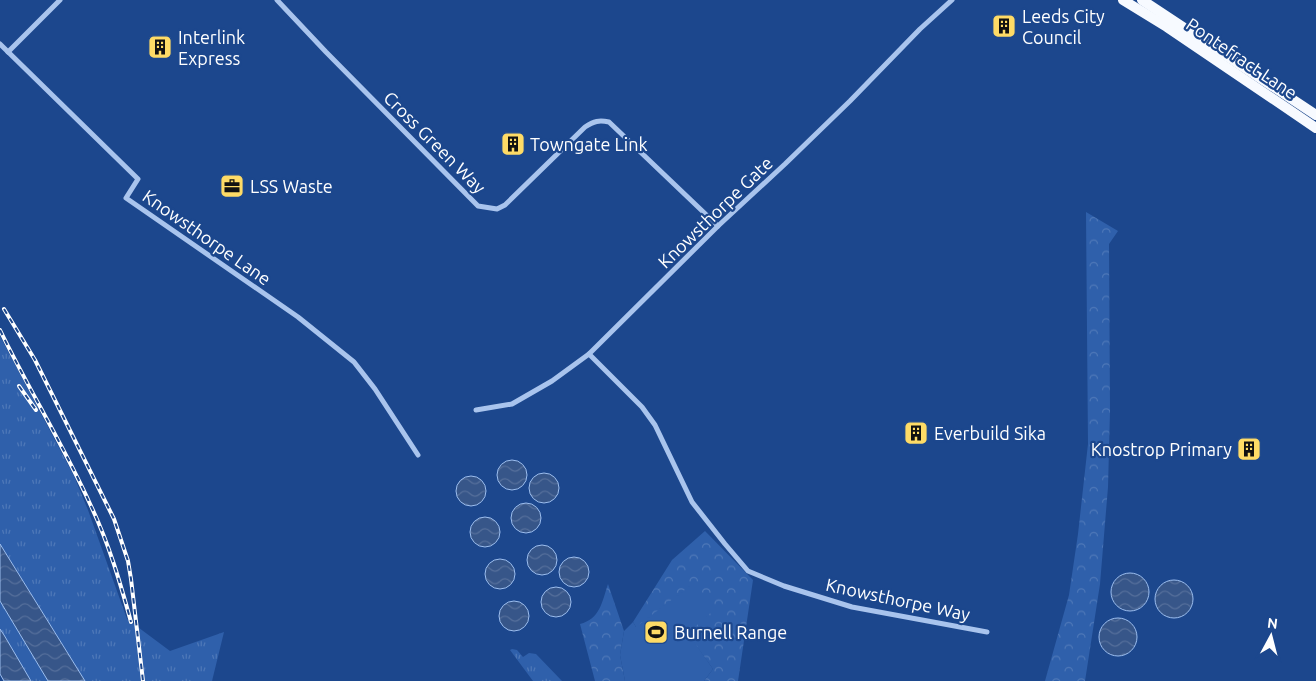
<svg xmlns="http://www.w3.org/2000/svg" width="1316" height="681" font-family="Ubuntu,sans-serif">
	<style>
		.grass { fill: url(#grass-tufts) }
		.forest { fill: url(#forest-crowns) }
		.park { fill: #2f60ab }
		.water { fill: url(#water-waves); stroke: #9cbeef }
		.lines { fill: none; stroke-linecap: round; stroke-linejoin: round }
		.minor { stroke: #a9c4ed; stroke-width: 5 }
		.trunk { stroke: #f7faff; stroke-width: 10 }
		.rail-casing { stroke: #fff; stroke-width: 4 }
		.rail { stroke: #1c478d; stroke-width: 2; stroke-dasharray: 5.5; stroke-linecap: butt }
		.labels { text-anchor: middle; dominant-baseline: central; stroke-width: 4.5; stroke-linejoin: round; paint-order: stroke }
		.poi-label { font-size: 18px; fill: #fff; stroke: #1c478d; text-anchor: start }
		.street-label { font-size: 18px; fill: #fff; stroke: #1c478d }
	</style>
	<defs>
		<pattern id="grass-tufts" width="24" height="20" patternUnits="userSpaceOnUse" patternTransform="scale(1.25)"><rect width="24" height="20" fill="#2f60ab"/><path d="M3 7l-1-3M5 7V3M7 7l1-3M15 17l-1-3M17 17v-4M19 17l1-3" fill="none" stroke="#4e78b8"/></pattern>
		<pattern id="forest-crowns" width="20" height="18" patternUnits="userSpaceOnUse" patternTransform="scale(1.25)"><rect width="20" height="18" fill="#2f60ab"/><path d="M2 6a3 3 0 1 1 6 0M12 15a3 3 0 1 1 6 0" fill="none" stroke="#4e78b8"/></pattern>
		<pattern id="water-waves" width="16" height="10" patternUnits="userSpaceOnUse" patternTransform="scale(1.25)"><rect width="16" height="10" fill="#375689"/><path d="M0 5q4-4 8 0t8 0" fill="none" stroke="#556f9b"/></pattern>
	</defs>
	<rect width="100%" height="100%" fill="#1c478d"/>
	<g class="grass">
		<path d="M0,336L74,476L88,510L127,619L170,651L224,632L212,681H85L7,555L0,544Z"/>
		<path d="M0,601L48,681H31L0,629Z"/>
		<path d="M512,649L517,650L523,657L529,653L536,654L562,681H533L510,650Z"/>
	</g>
	<g class="forest">
		<path d="M1086,212L1118,231L1109,244L1110,411L1108,487L1100,584L1085,681H1045L1069,595L1078,534L1088,444Z"/>
		<path d="M705,531L753,580L738,681H704L713,669L687,633L636,627L633,622L672,560Z"/>
		<path d="M608,584L624,631L620,655L625,681H595L580,624C600,619 602,602 608,584Z"/>
	</g>
	<path class="park" d="M694,583L716,608L688,633L713,669L704,681H625L620,655L624,631L633,622L636,627Z"/>
	<g class="water">
		<circle cx="512" cy="475" r="15"/>
		<circle cx="544" cy="488" r="15"/>
		<circle cx="471" cy="491" r="15"/>
		<circle cx="526" cy="518" r="15"/>
		<circle cx="485" cy="532" r="15"/>
		<path d="M0,544L85,681H48L0,601Z"/>
		<circle cx="542" cy="560" r="15"/>
		<circle cx="574" cy="572" r="15"/>
		<circle cx="500" cy="574" r="15"/>
		<circle cx="1130" cy="592" r="19"/>
		<circle cx="1174" cy="599" r="19"/>
		<circle cx="556" cy="602" r="15"/>
		<circle cx="514" cy="616" r="15"/>
		<circle cx="1118" cy="637" r="19"/>
		<path d="M0,629L4,635L31,681H4L0,674Z"/>
	</g>
	<g class="lines">
		<g class="minor">
			<path d="M277,0L326,52L478,206L497,209L505,205L585,127C594,121 599,120 609,122L718,226"/>
			<path d="M0,44L138,179L126,198L298,317L354,362L375,389L418,455"/>
			<path d="M8,52L60,0"/>
			<path d="M589,354L642,407L655,425L692,502L725,544L748,571L784,586L852,607L987,632"/>
			<path d="M476,410L512,404L552,381L589,354L718,226L785,164L850,101L920,29L952,0"/>
		</g>
		<g class="trunk">
			<path d="M1123,0L1167,27L1316,128"/>
			<path d="M1142,0L1316,115"/>
		</g>
		<g class="rail-casing">
			<g id="rail">
				<path d="M4,309L35,360L114,519L128,561L131,579L143,681"/>
				<path d="M0,330C29,390 64,446 91,506C109,544 120,582 131,622"/>
				<path d="M19,386L36,410"/>
			</g>
		</g>
		<use href="#rail" class="rail"/>
	</g>
	<defs>
		<g id="building-square" transform="scale(1.25)"><rect x="-9" y="-9" width="18" height="18" rx="4" fill="#fedb66" stroke="#1c478d"/><path d="M-4-6H4V6H1V3H-1V6H-4ZM-2.5-4.3h1.7v1.8h-1.7ZM.8-4.3h1.7v1.8H.8ZM-2.5-1h1.7V.8h-1.7ZM.8-1h1.7V.8H.8Z" fill="#111"/></g>
		<g id="office-square" transform="scale(1.25)"><rect x="-9" y="-9" width="18" height="18" rx="4" fill="#fedb66" stroke="#1c478d"/><path d="M-6-3h4V-5.5h4V-3h4V5H-6ZM-1-4.5V-3h2v-1.5ZM-6 0V1H6V0Z" fill="#111"/></g>
		<g id="stadium-square" transform="scale(1.25)"><rect x="-9" y="-9" width="18" height="18" rx="4" fill="#fedb66" stroke="#1c478d"/><path d="M0-5a6.5 5 0 1 0 0 10a6.5 5 0 1 0 0-10ZM-3.5-1.8h7v3.6h-7Z" fill="#111"/></g>
	</defs>
	<g fill-rule="evenodd">
		<use href="#building-square" x="1004" y="26"/>
		<use href="#building-square" x="160" y="47"/>
		<use href="#building-square" x="513" y="144"/>
		<use href="#office-square" x="232" y="186"/>
		<use href="#building-square" x="916" y="433"/>
		<use href="#building-square" x="1249" y="449"/>
		<use href="#stadium-square" x="656" y="632"/>
	</g>
	<g class="labels">
		<g class="poi-label">
			<text x="1022" y="16">Leeds City<tspan x="1022" dy="21">Council</tspan></text>
			<text x="178" y="37">Interlink<tspan x="178" dy="21">Express</tspan></text>
			<text x="530" y="144">Towngate Link</text>
			<text x="250" y="186">LSS Waste</text>
			<text x="934" y="433">Everbuild Sika</text>
			<text x="1232" y="449" text-anchor="end">Knostrop Primary</text>
			<text x="674" y="632">Burnell Range</text>
		</g>
		<g class="street-label">
			<text transform="translate(1242 58) rotate(34)">Pontefract Lane</text>
			<text transform="translate(435 142) rotate(45)">Cross Green Way</text>
			<text transform="translate(715 212) rotate(-44)">Knowsthorpe Gate</text>
			<text transform="translate(207 237) rotate(35)">Knowsthorpe Lane</text>
			<text transform="translate(898 599) rotate(12)">Knowsthorpe Way</text>
		</g>
	</g>
	<g transform="translate(1271 636) rotate(7)" stroke="#1c478d" stroke-width="4" paint-order="stroke">
	<path d="M0-4L9 19L0 12L-9 19Z" fill="#ffffff"/>
	<text y="-8" font-size="14" font-weight="bold" text-anchor="middle" fill="#ffffff">N</text>
	</g>
</svg>
